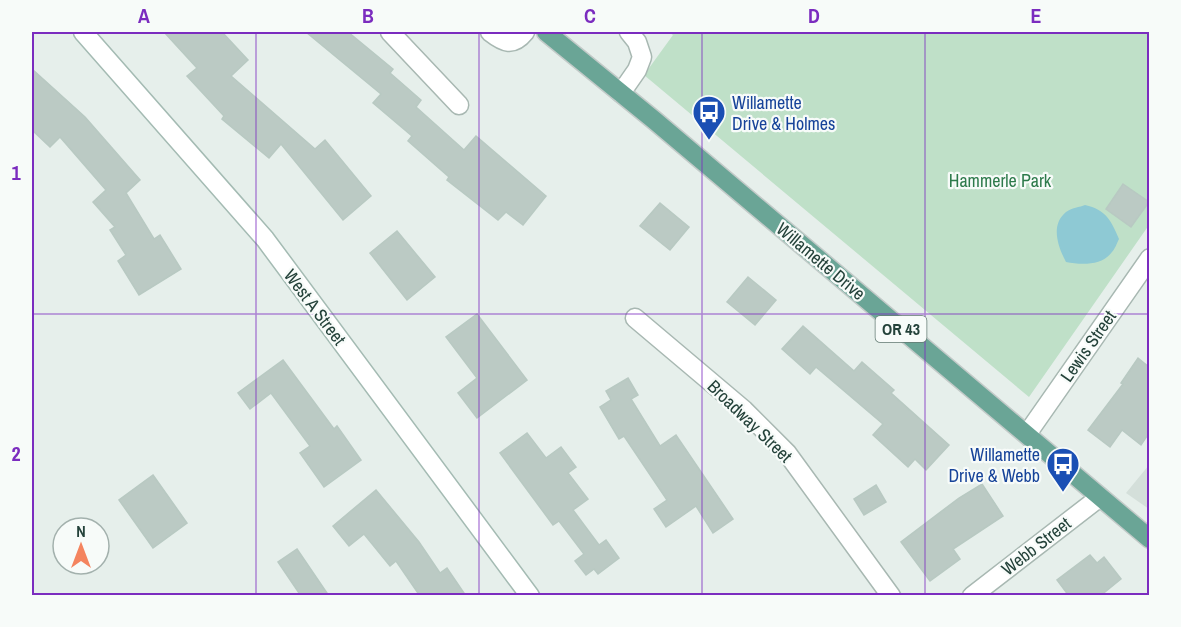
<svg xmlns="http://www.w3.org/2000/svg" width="1181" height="627" font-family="'Archivo Narrow',sans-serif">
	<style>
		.built { fill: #d4dfda }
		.green { fill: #bfe0c8 }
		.water { fill: #8ec9d4 }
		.building { fill: #bbcac4; stroke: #b8c9c2; stroke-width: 1.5 }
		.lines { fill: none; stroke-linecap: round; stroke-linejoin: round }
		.street-casing { stroke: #a8b8b2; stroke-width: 21 }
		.secondary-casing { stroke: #a4bbb3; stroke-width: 21 }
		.primary-casing { stroke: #c2cac8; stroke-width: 21 }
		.street { stroke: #fff; stroke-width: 18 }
		.secondary { stroke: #fff; stroke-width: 18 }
		.primary { stroke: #6aa596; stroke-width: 18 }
		.grid { fill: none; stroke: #7b2cbf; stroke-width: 1.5; stroke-opacity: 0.55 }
		.labels { text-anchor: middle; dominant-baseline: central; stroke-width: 4.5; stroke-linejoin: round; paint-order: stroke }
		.shield { fill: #f7fbf9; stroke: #637a73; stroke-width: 1.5 }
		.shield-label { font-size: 16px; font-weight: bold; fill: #24423a }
		.transit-label { font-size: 18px; fill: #164399; stroke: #f7fbf9; text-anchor: start }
		.park-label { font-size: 18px; fill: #2d7a4b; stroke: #f7fbf9 }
		.street-label { font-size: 18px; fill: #24423a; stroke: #f7fbf9 }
		.neatline { fill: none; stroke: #7b2cbf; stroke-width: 2 }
		.grid-label { font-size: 20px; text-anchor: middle; font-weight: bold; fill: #7b2cbf }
	</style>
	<rect width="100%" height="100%" fill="#e6efeb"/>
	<path class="built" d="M1149,465V509L1126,493Z"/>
	<path class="green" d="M669,32H1149V225L1029,397L644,75L673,35Z"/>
	<path class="water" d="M1085,205C1106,210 1111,220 1119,239C1117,243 1115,249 1112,252C1102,266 1081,265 1066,262C1058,247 1050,225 1066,212C1071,208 1080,207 1085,205Z"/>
	<g class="building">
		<path d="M164,32H222L248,60L231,76L315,149L325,140L371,196L343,220L281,144L269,158L222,119L224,116L187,76L197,68Z"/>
		<path d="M306,32H348L393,69L390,73L421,100L416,107L464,150L476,136L546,196L523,225L506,212L498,220L447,180L449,177L408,141L412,136L373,103L381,94Z"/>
		<path d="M32,69L85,117L140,180L126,193L154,239L160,235L181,269L139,295L118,261L126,255L110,230L115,227L93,202L106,190L60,137L50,147L32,130Z"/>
		<path d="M1123,184L1149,202L1131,227L1106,209Z"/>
		<path d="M660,203L689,227L670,250L640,226Z"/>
		<path d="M397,231L435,277L407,300L370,253Z"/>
		<path d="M748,277L776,300L755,325L727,302Z"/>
		<path d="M477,314L527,380L477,418L458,393L477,378L446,337Z"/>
		<path d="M803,326L854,371L862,362L894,390L891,393L949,445L926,470L915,459L908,467L873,435L883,424L816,367L810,374L782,349Z"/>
		<path d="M1138,358L1149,367V433L1141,445L1122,430L1110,447L1088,430L1123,384L1121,383Z"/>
		<path d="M283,360L334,429L337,426L361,460L324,487L300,453L310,446L271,393L250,409L238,393Z"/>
		<path d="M628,378L638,395L631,399L660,446L676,435L733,519L713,533L696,506L666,527L654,509L667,500L624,436L619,439L600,407L611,400L606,391Z"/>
		<path d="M527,433L546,458L561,447L576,467L568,473L588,499L573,510L599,545L606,540L619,558L598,574L594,569L586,575L575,561L584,554L559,521L553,525L500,453Z"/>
		<path d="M153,475L187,523L153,548L119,500Z"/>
		<path d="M982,484L1003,516L953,549L960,559L930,581L901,542L959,498Z"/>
		<path d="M876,485L886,502L864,515L854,499Z"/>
		<path d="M376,490L419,542L440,573L447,568L466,596H420L396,561L390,566L364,534L349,546L333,526Z"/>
		<path d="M297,549L329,596H301L278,562Z"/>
		<path d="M1090,555L1097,563L1104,557L1121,579L1100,596H1069L1057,580Z"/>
	</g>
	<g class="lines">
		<g class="street-casing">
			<g id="street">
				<path d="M390,32L459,105"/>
				<path d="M490,32C504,43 513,47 525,32"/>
				<path d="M621,93L637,70L642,57L637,42L629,32"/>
				<path d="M635,318L744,410L787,453L891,596"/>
				<path d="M1027,434L1150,258"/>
				<path d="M972,596L1100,497"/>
			</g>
		</g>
		<g class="secondary-casing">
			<path id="secondary" d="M83,32L265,239L530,596"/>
		</g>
		<g class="primary-casing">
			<path id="primary" d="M546,32L654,120L1150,539"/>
		</g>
		<use href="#street" class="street"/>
		<use href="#secondary" class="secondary"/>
		<use href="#primary" class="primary"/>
	</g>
	<path class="grid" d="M256,32V596M479,32V596M702,32V596M925,32V596M32,314H1150"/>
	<defs>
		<g id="bus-pin" transform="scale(1.725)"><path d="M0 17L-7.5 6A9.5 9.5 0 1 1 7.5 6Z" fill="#1a4fb4" stroke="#f7fbf9"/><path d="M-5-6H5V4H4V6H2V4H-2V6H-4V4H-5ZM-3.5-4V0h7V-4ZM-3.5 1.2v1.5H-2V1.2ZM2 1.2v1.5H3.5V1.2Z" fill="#fff"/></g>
	</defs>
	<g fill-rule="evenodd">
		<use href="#bus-pin" x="709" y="112"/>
		<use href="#bus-pin" x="1063" y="464"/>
	</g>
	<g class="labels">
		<rect class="shield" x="875.5" y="316" width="51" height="26" rx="4.5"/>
		<g class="shield-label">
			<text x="901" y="329">OR 43</text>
		</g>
		<g class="transit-label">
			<text x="732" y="102">Willamette<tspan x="732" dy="21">Drive &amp; Holmes</tspan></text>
			<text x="1040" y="454" text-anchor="end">Willamette<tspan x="1040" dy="21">Drive &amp; Webb</tspan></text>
		</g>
		<g class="park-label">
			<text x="1000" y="180">Hammerle Park</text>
		</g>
		<g class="street-label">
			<text transform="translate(821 261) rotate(40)">Willamette Drive</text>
			<text transform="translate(315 307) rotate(53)">West A Street</text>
			<text transform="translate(1088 346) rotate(-55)">Lewis Street</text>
			<text transform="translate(750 421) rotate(44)">Broadway Street</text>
			<text transform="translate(1036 546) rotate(-38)">Webb Street</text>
		</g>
	</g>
	<rect width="1181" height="627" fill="none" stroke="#f7fbf9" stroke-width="66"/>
	<g transform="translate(81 546)"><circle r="28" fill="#f7fbf9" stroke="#a3b1ad" stroke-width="1.5"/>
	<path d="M0-4.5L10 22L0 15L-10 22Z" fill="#f4845f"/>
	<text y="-9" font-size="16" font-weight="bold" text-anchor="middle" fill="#24423a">N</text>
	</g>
	<rect x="33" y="33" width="1115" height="561" class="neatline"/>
	<g class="grid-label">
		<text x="144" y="23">A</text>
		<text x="368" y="23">B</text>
		<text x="590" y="23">C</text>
		<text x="814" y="23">D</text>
		<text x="1036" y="23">E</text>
		<text x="16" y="180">1</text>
		<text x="16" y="461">2</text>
	</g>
</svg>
